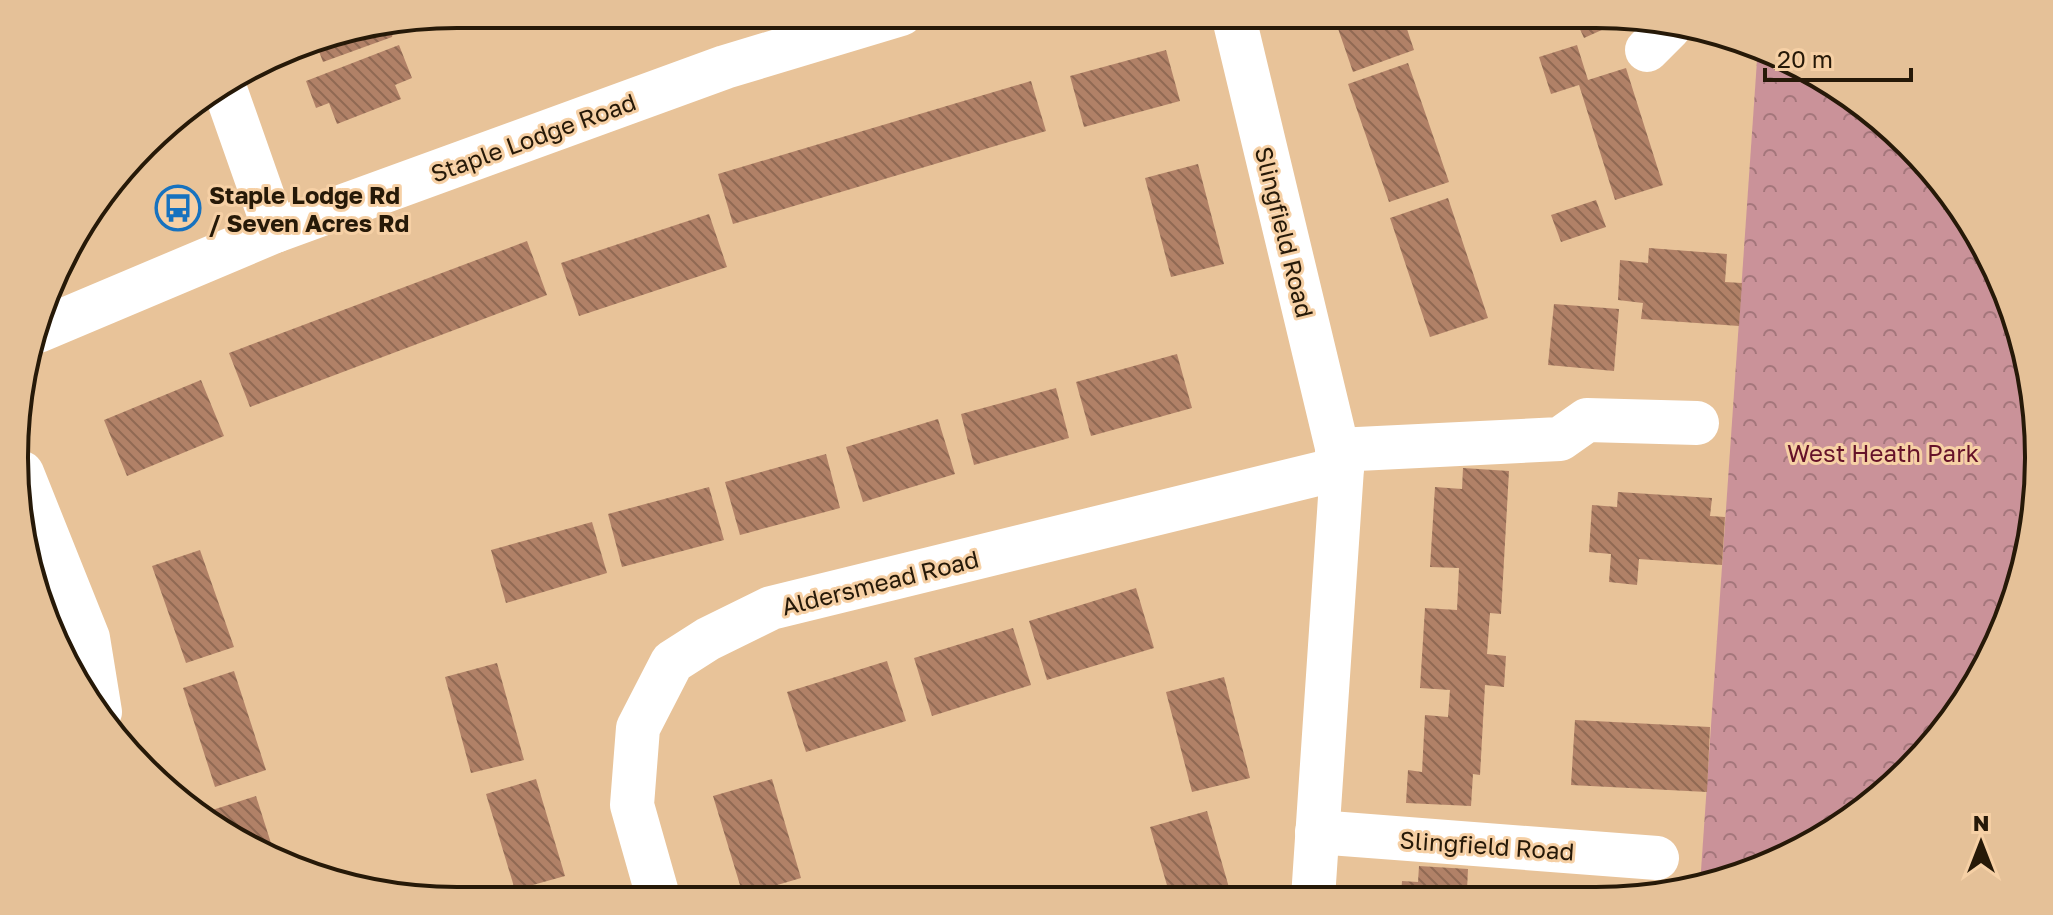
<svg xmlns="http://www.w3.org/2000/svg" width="2053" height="915" font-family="'Golos Text',sans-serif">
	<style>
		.park { fill: url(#park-crowns) }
		.building { fill: url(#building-back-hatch) }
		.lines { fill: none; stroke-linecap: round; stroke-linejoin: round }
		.street { stroke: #fff; stroke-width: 44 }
		.labels { text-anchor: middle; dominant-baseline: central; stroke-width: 6; stroke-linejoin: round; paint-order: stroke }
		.street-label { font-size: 24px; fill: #261908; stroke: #f6d0a5 }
		.poi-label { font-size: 24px; font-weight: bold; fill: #261908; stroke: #f6d0a5; text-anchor: start }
		.park-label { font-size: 24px; fill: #651229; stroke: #f6d0a5 }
		.rim { fill: none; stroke: #261908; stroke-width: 4 }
	</style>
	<defs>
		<pattern id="park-crowns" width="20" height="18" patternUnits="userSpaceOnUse" patternTransform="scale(2)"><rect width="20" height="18" fill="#ca9299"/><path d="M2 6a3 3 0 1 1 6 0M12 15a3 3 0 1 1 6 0" fill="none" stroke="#a4767b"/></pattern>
		<pattern id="building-back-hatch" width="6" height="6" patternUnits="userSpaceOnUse" patternTransform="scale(2)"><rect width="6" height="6" fill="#b18167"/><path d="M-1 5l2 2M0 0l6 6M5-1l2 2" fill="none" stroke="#906953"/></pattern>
	</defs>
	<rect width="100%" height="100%" fill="#e8c399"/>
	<path class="park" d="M1758,46L1765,48L1909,144L2005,287L2039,457L2005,627L1948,727L1866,809L1766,867L1700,885Z"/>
	<g class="building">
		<path d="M499,14H533L503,25Z"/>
		<path d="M1333,14H1402L1414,50L1353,72Z"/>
		<path d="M1573,14H1596L1624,20L1584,38Z"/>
		<path d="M395,24L392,37L323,62L314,38Z"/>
		<path d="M399,45L412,78L395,85L401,99L337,124L329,103L316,108L306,81Z"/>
		<path d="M1577,45L1588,80L1626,68L1663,185L1615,200L1579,85L1551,94L1539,57Z"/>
		<path d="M1166,50L1180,101L1084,127L1070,76Z"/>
		<path d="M1408,63L1449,182L1389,202L1348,84Z"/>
		<path d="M1031,81L1046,131L733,224L718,174Z"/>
		<path d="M1198,164L1224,264L1171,277L1145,178Z"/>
		<path d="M1448,198L1488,318L1430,337L1390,218Z"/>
		<path d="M1596,200L1606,227L1561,242L1551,215Z"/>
		<path d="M709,214L727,267L579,316L561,263Z"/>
		<path d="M527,241L547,295L250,407L229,353Z"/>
		<path d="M1649,248L1727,254L1725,282L1742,283L1739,326L1641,319L1643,303L1618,300L1620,260L1648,263Z"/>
		<path d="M1554,304L1619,309L1614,371L1548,365Z"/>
		<path d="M1177,354L1192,408L1091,436L1076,382Z"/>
		<path d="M201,380L224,436L127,476L104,420Z"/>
		<path d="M1056,388L1069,438L974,465L961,414Z"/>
		<path d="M938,419L955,474L863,502L846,447Z"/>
		<path d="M826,454L840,508L740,535L725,482Z"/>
		<path d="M1463,468L1509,471L1501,614L1490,613L1487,654L1506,656L1504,687L1485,685L1480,775L1473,774L1471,806L1406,803L1408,770L1422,772L1425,715L1448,717L1450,690L1420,688L1425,608L1457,610L1459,568L1430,567L1435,487L1462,489Z"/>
		<path d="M709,487L724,540L622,567L608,514Z"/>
		<path d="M1618,492L1712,498L1710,516L1725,517L1722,565L1639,559L1637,585L1609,582L1611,554L1589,552L1592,505L1617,507Z"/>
		<path d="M592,522L607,573L506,603L491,550Z"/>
		<path d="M200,550L234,647L186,663L152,566Z"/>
		<path d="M1136,588L1154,648L1047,680L1029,621Z"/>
		<path d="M1013,628L1031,685L932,716L914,658Z"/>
		<path d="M887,661L906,721L806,752L787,692Z"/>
		<path d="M497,663L524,760L471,773L445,677Z"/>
		<path d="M234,671L266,770L215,787L183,688Z"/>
		<path d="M1224,677L1250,778L1192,792L1166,692Z"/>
		<path d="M1575,720L1710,727L1707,792L1571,785Z"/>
		<path d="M536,779L565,876L515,890L486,794Z"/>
		<path d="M772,779L801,878L743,895L713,796Z"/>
		<path d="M256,796L270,840L276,860L203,813Z"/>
		<path d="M1207,811L1232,898L1171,899L1150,827Z"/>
		<path d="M1419,866L1468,869L1467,890H1485L1484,898H1401L1402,881L1418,882Z"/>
	</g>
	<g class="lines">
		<g class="street">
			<path d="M1233,14L1342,468L1313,898"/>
			<path d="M1647,50L1669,28"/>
			<path d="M225,89L275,231"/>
			<path d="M38,331L275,231L725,67L901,14"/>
			<path d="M1337,450L1560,439L1587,420L1697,423"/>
			<path d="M22,473L88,638L100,712"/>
			<path d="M1317,832L1657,858"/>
			<path d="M659,900L632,805L638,728L672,662L708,639L771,608L1342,468"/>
		</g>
	</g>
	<defs>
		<g id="bus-ring" transform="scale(2.3)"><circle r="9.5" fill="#f6d0a5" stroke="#1772bf" stroke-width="1.5"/><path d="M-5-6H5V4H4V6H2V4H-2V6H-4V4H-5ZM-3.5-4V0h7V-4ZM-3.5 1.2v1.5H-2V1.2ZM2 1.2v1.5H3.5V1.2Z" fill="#1772bf"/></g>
	</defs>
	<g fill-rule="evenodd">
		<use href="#bus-ring" x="178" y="208"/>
	</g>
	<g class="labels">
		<g class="street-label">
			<text transform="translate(533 137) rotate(-20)">Staple Lodge Road</text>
			<text transform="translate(1285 232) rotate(76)">Slingfield Road</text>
			<text transform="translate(880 582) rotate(-14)">Aldersmead Road</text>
			<text transform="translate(1487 845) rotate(4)">Slingfield Road</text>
		</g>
		<g class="poi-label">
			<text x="209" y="194">Staple Lodge Rd<tspan x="209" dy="28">/ Seven Acres Rd</tspan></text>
		</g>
		<g class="park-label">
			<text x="1883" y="452">West Heath Park</text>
		</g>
	</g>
	<path d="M0 0H2053V915H0ZM457 28H1596A429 429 0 0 1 2025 457V458A429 429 0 0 1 1596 887H457A429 429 0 0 1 28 458V457A429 429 0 0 1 457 28Z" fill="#e5c198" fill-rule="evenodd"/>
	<path class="rim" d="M457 28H1596A429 429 0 0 1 2025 457V458A429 429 0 0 1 1596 887H457A429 429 0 0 1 28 458V457A429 429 0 0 1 457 28Z"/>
	<g transform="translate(1981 843)" stroke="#f6d0a5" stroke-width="6" paint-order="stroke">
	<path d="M0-6L14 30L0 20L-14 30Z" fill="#261908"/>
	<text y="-12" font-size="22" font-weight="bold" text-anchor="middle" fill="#261908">N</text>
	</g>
	<path d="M1765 68v12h146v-12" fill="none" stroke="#261908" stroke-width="4"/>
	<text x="1777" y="68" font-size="24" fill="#261908" stroke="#f6d0a5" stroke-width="6" paint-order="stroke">20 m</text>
</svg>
